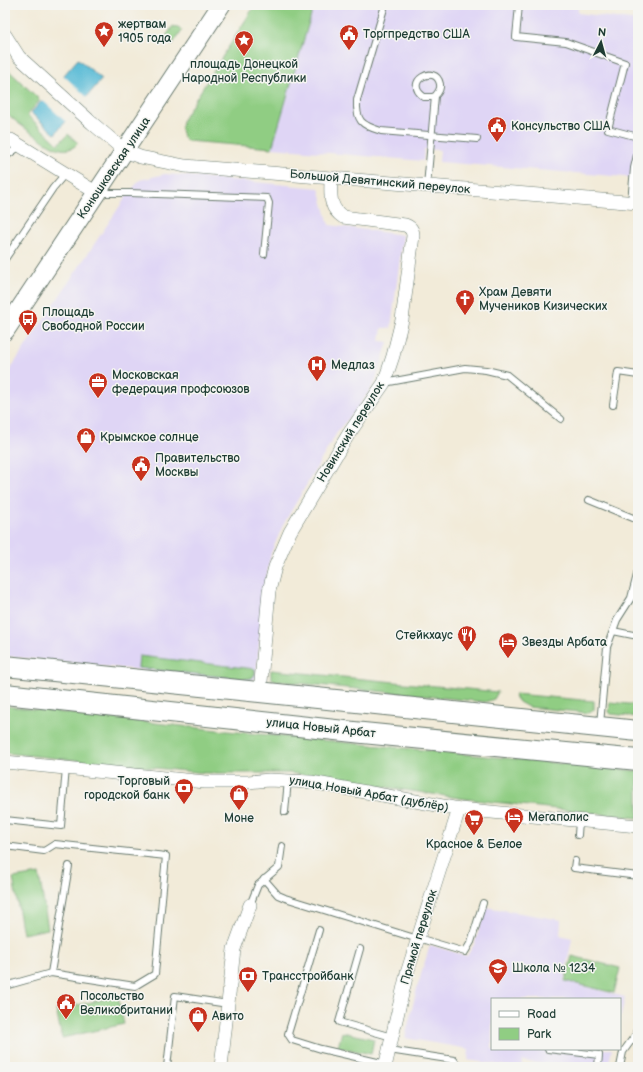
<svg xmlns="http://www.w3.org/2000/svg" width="643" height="1072" font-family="'Balsamiq Sans',sans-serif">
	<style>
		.built { fill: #dfd5f5 }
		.green { fill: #90cd83; stroke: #58855c }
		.water { fill: #57bad5; stroke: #3b7c84 }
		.pier { fill: #f2ebd9 }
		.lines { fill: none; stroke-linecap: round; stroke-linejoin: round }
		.lane-casing { stroke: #697a6e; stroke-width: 8 }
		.street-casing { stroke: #697a6e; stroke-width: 14 }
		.secondary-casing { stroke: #697a6e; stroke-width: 20 }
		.primary-casing { stroke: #697a6e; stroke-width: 22 }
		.lane { stroke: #fff; stroke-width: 6 }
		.street { stroke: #fff; stroke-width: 13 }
		.secondary { stroke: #fff; stroke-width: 18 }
		.primary { stroke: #fff; stroke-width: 20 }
		.labels { text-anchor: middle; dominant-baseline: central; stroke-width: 3; stroke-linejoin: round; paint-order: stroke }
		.poi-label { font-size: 12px; fill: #1f3d34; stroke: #f6f6f2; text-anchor: start }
		.street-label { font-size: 12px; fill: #1f3d34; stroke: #f6f6f2 }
	</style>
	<rect width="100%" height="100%" fill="#f6f6f2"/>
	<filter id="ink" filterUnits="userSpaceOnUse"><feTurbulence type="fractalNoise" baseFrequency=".025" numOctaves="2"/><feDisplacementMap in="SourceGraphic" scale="8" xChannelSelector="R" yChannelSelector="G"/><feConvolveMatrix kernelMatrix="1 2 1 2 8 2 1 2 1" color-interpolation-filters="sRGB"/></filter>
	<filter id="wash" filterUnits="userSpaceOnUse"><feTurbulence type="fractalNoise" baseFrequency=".012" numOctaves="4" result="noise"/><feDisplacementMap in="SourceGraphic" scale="16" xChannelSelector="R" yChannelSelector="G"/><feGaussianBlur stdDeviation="0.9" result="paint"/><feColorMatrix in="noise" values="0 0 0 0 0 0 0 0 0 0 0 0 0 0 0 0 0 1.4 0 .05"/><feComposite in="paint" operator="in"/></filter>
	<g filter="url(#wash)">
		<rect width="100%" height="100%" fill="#f2ebd9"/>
		<g class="built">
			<path d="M314,5H578V13L638,21V178L439,162L440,150L424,149L423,161L272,148Z"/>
			<path d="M165,174L319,188L329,225L403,235L391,328H382L380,341L388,342L374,384L357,409L339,429L283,525L271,553L264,591L256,678L253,680L245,681L5,656V377L128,194L140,180Z"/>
			<path d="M486,907L561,920L560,935L572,938L564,981L625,997L620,1021V999H492V1049H612L608,1067H563L523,1061L522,1067H512L468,1060L469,1049L405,1038L417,988L430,945L467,956L475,943Z"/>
		</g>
		<g class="green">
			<path d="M255,5H314L272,148L187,141C181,135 180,130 182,121Z"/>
			<path d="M173,26L182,30L172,45L166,42L164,39Z"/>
			<path d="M5,67L40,100L27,115L58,144L68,134L78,143C65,159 44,141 32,133C22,126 13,120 5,111Z"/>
			<path d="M139,656L255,669V674L252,678L245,679L138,668Z"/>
			<path d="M271,670L498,692L494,699L485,702L278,681C271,680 270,677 271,670Z"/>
			<path d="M515,694L594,701V710L589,713L528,707L519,702L516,698Z"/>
			<path d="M610,702L638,705V717L611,714L609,712Z"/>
			<path d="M5,706L217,730L638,771V818L466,799L290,773H205L5,753Z"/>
			<path d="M39,874L48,929L23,934L13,878Z"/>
			<path d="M572,956L620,968L614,993L565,981Z"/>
			<path d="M118,996L124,1024L62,1038L56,1010Z"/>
			<path d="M342,1032L374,1039L371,1054L338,1047Z"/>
		</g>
		<path class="water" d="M78,59L102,79L55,134L31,113Z"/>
		<path class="pier" d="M62,74L88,98L67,123L40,98Z"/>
	</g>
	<g filter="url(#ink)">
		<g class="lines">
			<g class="lane-casing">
				<g id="lane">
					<path d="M385,5L357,100C356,121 361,125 381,131L477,139"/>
					<path d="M519,5L516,37L566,42L625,63L608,129L638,137"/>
					<path d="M5,157L20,146"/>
					<path d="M427,186L435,96C438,93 441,89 440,84C436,63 402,82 424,97H432L435,96"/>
					<path d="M100,193H129L267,198L269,203L264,254"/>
					<path d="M631,202L634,168L638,151"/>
					<path d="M5,259L53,188L65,174"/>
					<path d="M384,383L465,368L486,370L507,375L561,419"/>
					<path d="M613,405L618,372L638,375"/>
					<path d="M589,500L638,520"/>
					<path d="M613,631L638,636"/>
					<path d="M600,724L607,647L617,620L631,598L638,571"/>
					<path d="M285,812L288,780"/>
					<path d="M5,820L61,826L66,768"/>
					<path d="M578,835L579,820"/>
					<path d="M5,846L44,851L55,844L166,856L155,974L135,986L51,973L5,986"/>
					<path d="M575,861L574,868L638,876"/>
					<path d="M264,879L278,895L285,898L418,939"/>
					<path d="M250,905L258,885L279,867L282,846"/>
					<path d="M319,930L288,1034L292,1040L321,1049L386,1064"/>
					<path d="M418,938L465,952L471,942L483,903"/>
					<path d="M360,949L339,1022L392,1037"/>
					<path d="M51,973L69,866"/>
					<path d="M548,1049L599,1055L598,1067"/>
					<path d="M389,1050L454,1060L459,1067"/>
					<path d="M167,1067L175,996L228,1004"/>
					<path d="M620,1067L623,1052L636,1034L638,1024"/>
				</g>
			</g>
			<g class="street-casing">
				<g id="street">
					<path d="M5,35L19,57L92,123L125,151L140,157L185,166L638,203"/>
					<path d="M11,140L97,193"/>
					<path d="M260,693L269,591L275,567L290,532L348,435L384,383L393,356L402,320L413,236C413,231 411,227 405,225L343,217C328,207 331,194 331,178"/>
					<path d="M5,762L205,782H248L269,780L311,782L459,809L638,826"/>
					<path d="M221,1067L234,949L250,905"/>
					<path d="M385,1067L407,973L459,809"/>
				</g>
			</g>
			<g class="secondary-casing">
				<path id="secondary" d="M5,331L221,5"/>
			</g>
			<g class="primary-casing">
				<g id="primary">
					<path d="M5,666L638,731"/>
					<path d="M5,694L363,733L638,760"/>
				</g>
			</g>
			<use href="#lane" class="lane"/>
			<use href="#street" class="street"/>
			<use href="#secondary" class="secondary"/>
			<use href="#primary" class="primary"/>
		</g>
	</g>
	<defs>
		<g id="sight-pin" transform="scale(1)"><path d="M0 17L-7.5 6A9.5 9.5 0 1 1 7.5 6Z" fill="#c8321e" stroke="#f6f6f2"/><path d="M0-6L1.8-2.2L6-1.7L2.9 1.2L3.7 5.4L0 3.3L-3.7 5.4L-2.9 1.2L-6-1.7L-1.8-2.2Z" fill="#fff"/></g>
		<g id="civic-pin" transform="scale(1)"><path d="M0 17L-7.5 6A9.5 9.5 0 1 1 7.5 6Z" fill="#c8321e" stroke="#f6f6f2"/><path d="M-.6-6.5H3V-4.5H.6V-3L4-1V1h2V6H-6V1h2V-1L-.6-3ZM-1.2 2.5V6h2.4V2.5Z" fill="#fff"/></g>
		<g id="church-pin" transform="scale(1)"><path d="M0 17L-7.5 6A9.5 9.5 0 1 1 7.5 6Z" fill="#c8321e" stroke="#f6f6f2"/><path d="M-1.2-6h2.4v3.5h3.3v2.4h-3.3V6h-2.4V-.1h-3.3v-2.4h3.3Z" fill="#fff"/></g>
		<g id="bus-pin" transform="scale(1)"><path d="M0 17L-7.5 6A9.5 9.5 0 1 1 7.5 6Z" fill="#c8321e" stroke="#f6f6f2"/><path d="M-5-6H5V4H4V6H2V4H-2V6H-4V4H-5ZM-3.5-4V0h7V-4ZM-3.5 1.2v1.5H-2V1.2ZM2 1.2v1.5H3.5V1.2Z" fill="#fff"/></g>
		<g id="hospital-pin" transform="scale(1)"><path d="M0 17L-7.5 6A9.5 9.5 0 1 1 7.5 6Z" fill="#c8321e" stroke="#f6f6f2"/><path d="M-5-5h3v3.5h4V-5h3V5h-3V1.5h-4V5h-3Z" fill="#fff"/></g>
		<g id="office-pin" transform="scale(1)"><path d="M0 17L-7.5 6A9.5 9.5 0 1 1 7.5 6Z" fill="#c8321e" stroke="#f6f6f2"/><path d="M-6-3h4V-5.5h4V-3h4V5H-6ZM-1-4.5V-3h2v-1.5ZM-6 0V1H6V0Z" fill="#fff"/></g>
		<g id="shop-pin" transform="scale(1)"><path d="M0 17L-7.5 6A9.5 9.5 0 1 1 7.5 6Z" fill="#c8321e" stroke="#f6f6f2"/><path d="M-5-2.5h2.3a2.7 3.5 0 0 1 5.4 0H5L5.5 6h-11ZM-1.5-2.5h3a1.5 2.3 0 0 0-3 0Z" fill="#fff"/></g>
		<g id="restaurant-pin" transform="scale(1)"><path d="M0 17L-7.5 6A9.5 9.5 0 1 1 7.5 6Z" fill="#c8321e" stroke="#f6f6f2"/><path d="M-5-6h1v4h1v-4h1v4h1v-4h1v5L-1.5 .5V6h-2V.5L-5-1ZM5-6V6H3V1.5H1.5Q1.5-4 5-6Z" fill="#fff"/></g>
		<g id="hotel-pin" transform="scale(1)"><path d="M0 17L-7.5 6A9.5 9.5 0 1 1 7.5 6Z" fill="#c8321e" stroke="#f6f6f2"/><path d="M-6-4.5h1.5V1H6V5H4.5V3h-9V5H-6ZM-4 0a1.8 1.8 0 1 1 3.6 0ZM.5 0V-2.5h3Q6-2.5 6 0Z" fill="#fff"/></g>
		<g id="bank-pin" transform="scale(1)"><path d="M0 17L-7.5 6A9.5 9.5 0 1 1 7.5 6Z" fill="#c8321e" stroke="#f6f6f2"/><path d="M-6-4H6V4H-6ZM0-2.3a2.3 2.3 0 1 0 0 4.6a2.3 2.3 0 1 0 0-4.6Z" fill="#fff"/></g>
		<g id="supermarket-pin" transform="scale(1)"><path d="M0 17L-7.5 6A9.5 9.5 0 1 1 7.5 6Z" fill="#c8321e" stroke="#f6f6f2"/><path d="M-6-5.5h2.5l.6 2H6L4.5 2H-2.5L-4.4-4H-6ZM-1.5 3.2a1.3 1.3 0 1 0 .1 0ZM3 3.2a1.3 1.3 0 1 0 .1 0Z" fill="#fff"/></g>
		<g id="school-pin" transform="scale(1)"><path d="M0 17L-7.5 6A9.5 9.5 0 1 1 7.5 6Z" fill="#c8321e" stroke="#f6f6f2"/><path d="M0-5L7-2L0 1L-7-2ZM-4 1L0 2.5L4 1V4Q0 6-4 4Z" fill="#fff"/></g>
	</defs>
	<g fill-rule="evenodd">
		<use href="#sight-pin" x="104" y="31"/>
		<use href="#civic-pin" x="349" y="34"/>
		<use href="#sight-pin" x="244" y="40"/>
		<use href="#civic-pin" x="497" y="126"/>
		<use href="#church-pin" x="465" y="299"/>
		<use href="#bus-pin" x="28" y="319"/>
		<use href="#hospital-pin" x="317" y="365"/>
		<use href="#office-pin" x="98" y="382"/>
		<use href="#shop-pin" x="86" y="437"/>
		<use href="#civic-pin" x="141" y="465"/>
		<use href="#restaurant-pin" x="467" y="635"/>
		<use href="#hotel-pin" x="508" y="642"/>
		<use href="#bank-pin" x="184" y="788"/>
		<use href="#shop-pin" x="239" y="794"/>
		<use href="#hotel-pin" x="514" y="817"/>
		<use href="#supermarket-pin" x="474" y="819"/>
		<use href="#school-pin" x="498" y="968"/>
		<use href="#bank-pin" x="248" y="976"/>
		<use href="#civic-pin" x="66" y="1003"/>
		<use href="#shop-pin" x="198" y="1016"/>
	</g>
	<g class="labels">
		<g class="poi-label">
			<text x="118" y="24">жертвам<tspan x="118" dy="14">1905 года</tspan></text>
			<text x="363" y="34">Торгпредство США</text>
			<text x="244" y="64" text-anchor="middle">площадь Донецкой<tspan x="244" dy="14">Народной Республики</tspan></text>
			<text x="511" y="126">Консульство США</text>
			<text x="479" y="292">Храм Девяти<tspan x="479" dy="14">Мучеников Кизических</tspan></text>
			<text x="42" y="312">Площадь<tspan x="42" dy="14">Свободной России</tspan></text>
			<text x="331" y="365">Медлаз</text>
			<text x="112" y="375">Московская<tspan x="112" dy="14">федерация профсоюзов</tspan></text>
			<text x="100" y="437">Крымское солнце</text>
			<text x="155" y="458">Правительство<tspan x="155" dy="14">Москвы</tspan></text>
			<text x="453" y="635" text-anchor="end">Стейкхаус</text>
			<text x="522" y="642">Звезды Арбата</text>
			<text x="170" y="781" text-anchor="end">Торговый<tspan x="170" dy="14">городской банк</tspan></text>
			<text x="528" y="817">Мегаполис</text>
			<text x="239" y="818" text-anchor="middle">Моне</text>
			<text x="474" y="844" text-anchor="middle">Красное &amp; Белое</text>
			<text x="512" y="968">Школа № 1234</text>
			<text x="262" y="976">Трансстройбанк</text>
			<text x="80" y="996">Посольство<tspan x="80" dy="14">Великобритании</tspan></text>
			<text x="212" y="1016">Авито</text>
		</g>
		<g class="street-label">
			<text transform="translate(114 168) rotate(-56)">Конюшковская улица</text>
			<text transform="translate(380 182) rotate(5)">Большой Девятинский переулок</text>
			<text transform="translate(351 432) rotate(-58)">Новинский переулок</text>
			<text transform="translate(321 728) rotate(6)">улица Новый Арбат</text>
			<text transform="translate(369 794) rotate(10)">улица Новый Арбат (дублёр)</text>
			<text transform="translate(419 937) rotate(-73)">Прямой переулок</text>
		</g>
	</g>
	<rect width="643" height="1072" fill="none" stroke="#f6f6f2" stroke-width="20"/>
	<rect x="491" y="998" width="130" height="52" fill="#f6f6f2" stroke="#a0aca6"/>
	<rect x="499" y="1011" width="20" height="6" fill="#ffffff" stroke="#a0aca6"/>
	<text x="527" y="1018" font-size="12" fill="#1f3d34">Road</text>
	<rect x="499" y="1028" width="20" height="12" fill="#90cd83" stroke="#a0aca6"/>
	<text x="527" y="1038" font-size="12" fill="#1f3d34">Park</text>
	<g transform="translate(601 42) rotate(6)" stroke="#f6f6f2" stroke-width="3" paint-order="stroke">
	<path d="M0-3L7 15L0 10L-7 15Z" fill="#1f3d34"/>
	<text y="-6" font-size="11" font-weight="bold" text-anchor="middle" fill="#1f3d34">N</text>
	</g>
</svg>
